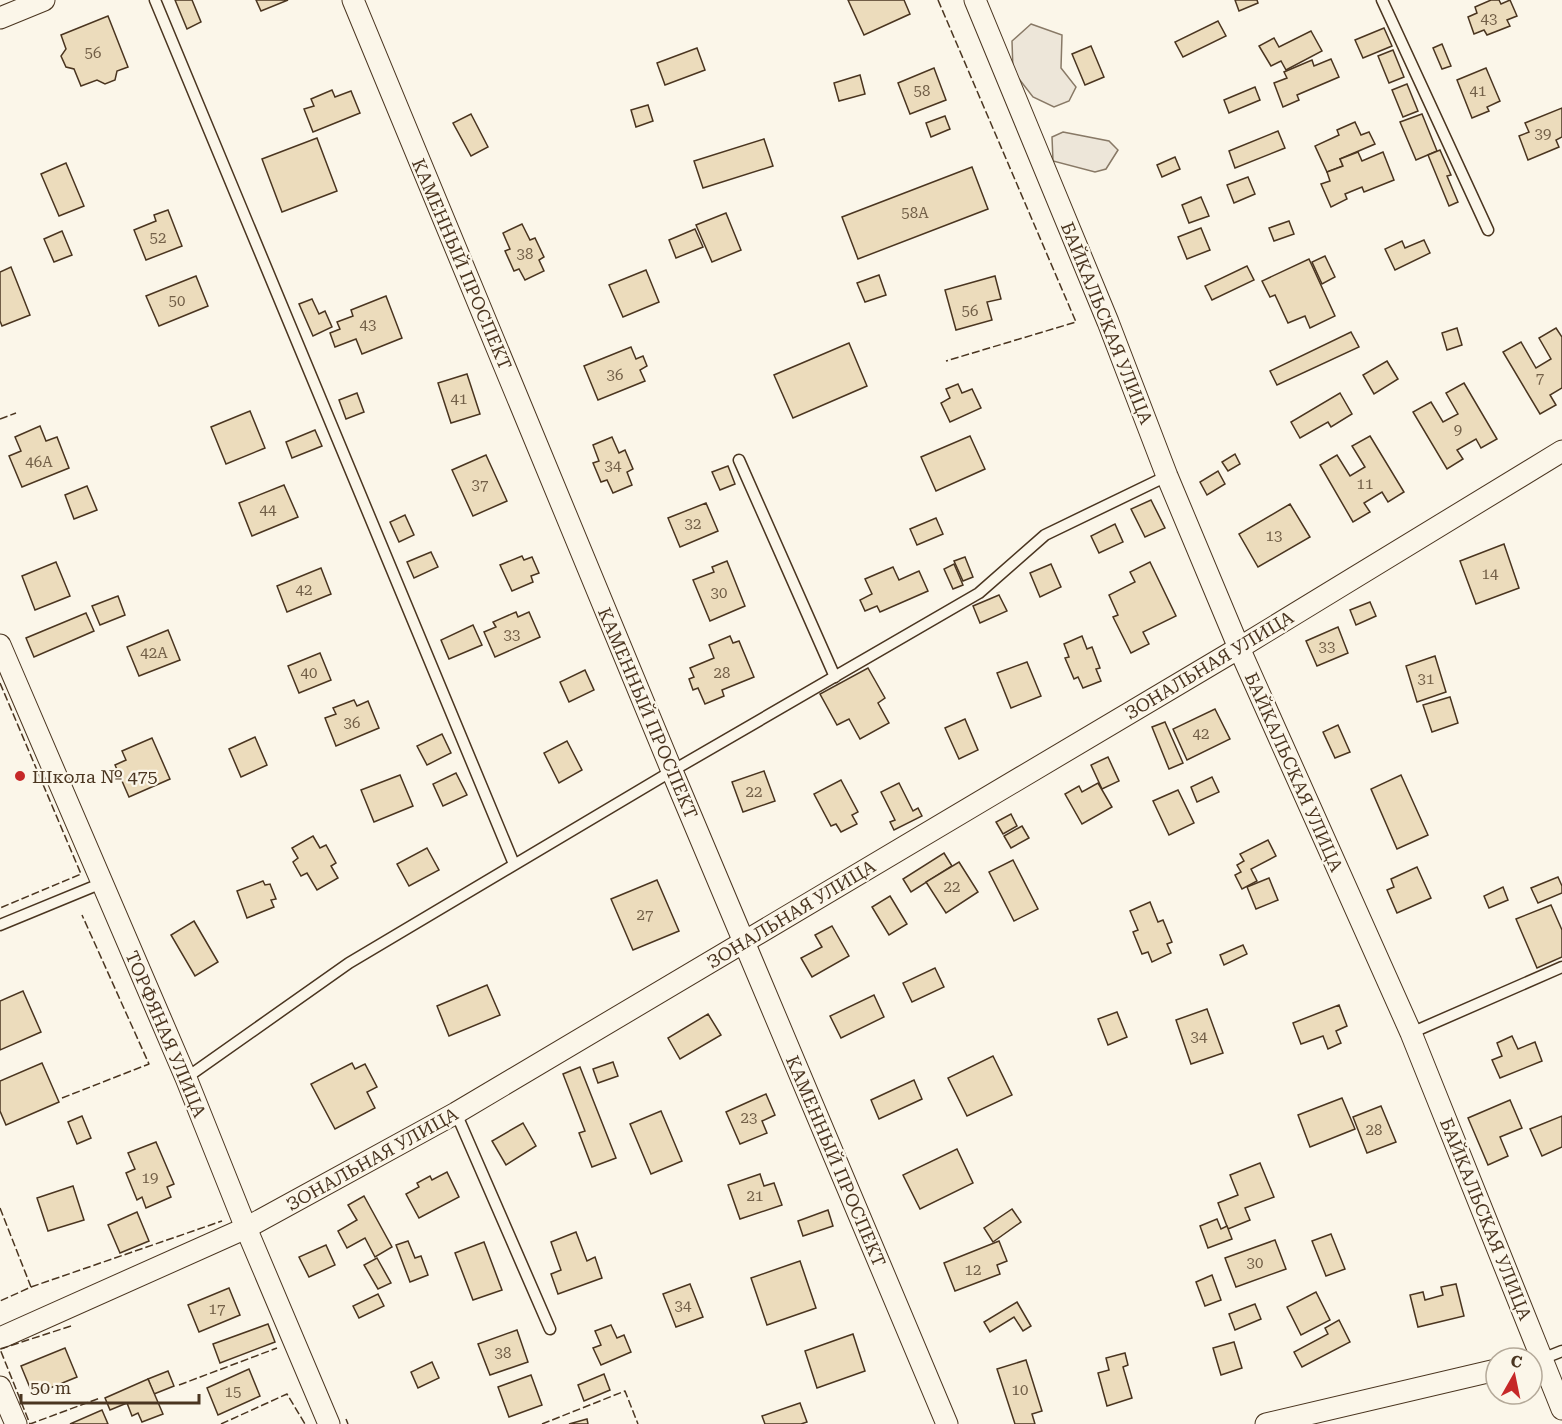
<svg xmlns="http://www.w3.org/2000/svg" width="1562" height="1424" font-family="'Roboto Serif',serif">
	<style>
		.green { fill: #ede6d9; stroke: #887966; stroke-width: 1.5 }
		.building { fill: #ecdcbc; stroke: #4a3520; stroke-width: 1.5 }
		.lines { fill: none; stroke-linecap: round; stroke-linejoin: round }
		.lane-casing { stroke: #4a3520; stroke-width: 13 }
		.street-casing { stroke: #4a3520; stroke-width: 23 }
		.lane { stroke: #fbf6e9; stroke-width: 10 }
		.street { stroke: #fbf6e9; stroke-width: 21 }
		.fence { stroke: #4a3520; stroke-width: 1.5; stroke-dasharray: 8 3; stroke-linecap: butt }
		.poi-dot { fill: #c62828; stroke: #fbf6e9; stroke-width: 2 }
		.labels { text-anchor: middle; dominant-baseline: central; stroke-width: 4.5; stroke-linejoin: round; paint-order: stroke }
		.number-label { font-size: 15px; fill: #725f47 }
		.street-label { font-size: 18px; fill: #4a3520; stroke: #fbf6e9 }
		.poi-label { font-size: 18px; fill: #4a3520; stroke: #fbf6e9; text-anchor: start }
	</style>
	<rect width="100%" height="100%" fill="#fbf6e9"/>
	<g class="green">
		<path d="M1031,24L1062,35L1061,68L1076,87L1069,101L1054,107L1033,97L1013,71L1012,41Z"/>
		<path d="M1063,132L1109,141L1118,150L1106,169L1095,172L1053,161L1052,137Z"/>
	</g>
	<g class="building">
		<path d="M175,0H192L201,22L187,29Z"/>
		<path d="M256,0H288L261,11Z"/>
		<path d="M848,0H904L910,14L864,35Z"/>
		<path d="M1235,0H1257L1258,3L1239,11Z"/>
		<path d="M1491,0H1499L1501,4L1510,0L1517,16L1507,20L1510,26L1487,35L1484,30L1474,34L1468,17L1477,13L1475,7Z"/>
		<path d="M108,16L128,67L117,71L115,80L105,84L97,80L81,86L74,69L66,67L61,56L66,49L61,35Z"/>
		<path d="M1218,21L1226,36L1183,57L1175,42Z"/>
		<path d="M1384,28L1392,46L1363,58L1355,40Z"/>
		<path d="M1311,31L1322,51L1286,70L1281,61L1271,66L1259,46L1274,38L1279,47Z"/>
		<path d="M1442,44L1451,66L1442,69L1433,48Z"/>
		<path d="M1091,46L1104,77L1085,85L1072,54Z"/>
		<path d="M697,48L705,70L665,85L657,63Z"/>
		<path d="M1393,50L1404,77L1389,83L1378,56Z"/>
		<path d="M1331,59L1339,77L1297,95L1299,100L1283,107L1274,83L1287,78L1284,72L1312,60L1314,66Z"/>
		<path d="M934,68L946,100L910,114L898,83Z"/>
		<path d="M1486,68L1500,101L1487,107L1489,111L1472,118L1457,80Z"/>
		<path d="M860,75L865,94L839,101L834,83Z"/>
		<path d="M1407,84L1418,111L1403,117L1392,90Z"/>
		<path d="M1255,87L1260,100L1229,113L1224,100Z"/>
		<path d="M332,90L335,97L351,91L360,113L313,132L304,109L314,106L311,99Z"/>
		<path d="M648,105L653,121L636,127L631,110Z"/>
		<path d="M1562,108V137L1556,140L1559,147L1528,160L1519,136L1529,132L1525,123Z"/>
		<path d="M471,114L488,147L471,156L453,123Z"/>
		<path d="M1422,114L1437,151L1416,160L1400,122Z"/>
		<path d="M945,116L950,129L931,137L926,123Z"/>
		<path d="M1355,122L1361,135L1369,132L1375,144L1340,159L1343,166L1327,172L1315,146L1339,135L1337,130Z"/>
		<path d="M1278,131L1285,148L1235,168L1229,151Z"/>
		<path d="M317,138L337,191L282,212L262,159Z"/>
		<path d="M764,139L773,166L703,188L694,161Z"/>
		<path d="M1440,150L1451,175L1447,176L1458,202L1449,206L1428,155Z"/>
		<path d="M1358,152L1362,161L1383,152L1394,180L1364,192L1362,187L1345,194L1347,199L1331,207L1321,184L1330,181L1327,172L1343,166L1340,159Z"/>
		<path d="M1175,157L1180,169L1162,177L1157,165Z"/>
		<path d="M66,163L84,206L59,216L41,174Z"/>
		<path d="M972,167L988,209L858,259L842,217Z"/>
		<path d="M1248,177L1255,194L1234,203L1227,185Z"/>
		<path d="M1201,197L1209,216L1189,223L1182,205Z"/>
		<path d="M168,210L182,246L146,260L134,230L156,221L154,215Z"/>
		<path d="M726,213L741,250L712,262L696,225Z"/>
		<path d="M1289,221L1294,234L1274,241L1269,228Z"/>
		<path d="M522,224L530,240L535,238L544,257L539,260L544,271L525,280L519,269L514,271L505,251L510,249L503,233Z"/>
		<path d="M1201,228L1210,250L1187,259L1178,237Z"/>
		<path d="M695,229L703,247L676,258L669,240Z"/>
		<path d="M62,231L72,255L54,262L44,239Z"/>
		<path d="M1424,240L1430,253L1395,270L1385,249L1402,241L1405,248Z"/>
		<path d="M1325,256L1335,277L1322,284L1312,262Z"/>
		<path d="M1309,259L1335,316L1310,328L1305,316L1288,323L1275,295L1270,297L1262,281Z"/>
		<path d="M1247,266L1254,280L1212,300L1205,286Z"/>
		<path d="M11,267L30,315L2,326L0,321V272Z"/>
		<path d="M646,270L659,302L623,317L609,285Z"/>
		<path d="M879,275L886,295L865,302L857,283Z"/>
		<path d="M196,276L208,306L159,326L146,296Z"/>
		<path d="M995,276L1001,299L987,302L992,320L956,330L945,290Z"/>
		<path d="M386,296L402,338L362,354L356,339L335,347L330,333L340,329L337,322L353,316L351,310Z"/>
		<path d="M312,299L319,314L325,311L332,327L313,336L299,304Z"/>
		<path d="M1457,328L1462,345L1447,350L1442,333Z"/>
		<path d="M1556,328L1562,337V388L1550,395L1556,405L1540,414L1503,352L1521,342L1536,368L1551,359L1539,338Z"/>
		<path d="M1351,332L1359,347L1277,385L1270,371Z"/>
		<path d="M849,343L867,386L793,418L774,375Z"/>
		<path d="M631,347L636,359L643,356L647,366L640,370L645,381L598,400L584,366Z"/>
		<path d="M1387,361L1398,379L1374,394L1363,375Z"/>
		<path d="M467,374L480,414L451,423L438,383Z"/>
		<path d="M1464,383L1497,439L1481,448L1476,439L1457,450L1463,459L1447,469L1413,412L1431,402L1443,422L1458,414L1446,393Z"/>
		<path d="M958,384L962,393L972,389L981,408L950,422L941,403L950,398L946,389Z"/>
		<path d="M357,393L364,412L346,419L339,400Z"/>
		<path d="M1340,393L1352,414L1331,427L1328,422L1300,438L1291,422Z"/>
		<path d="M250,411L265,448L226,464L211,427Z"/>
		<path d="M40,426L46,441L57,437L69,468L22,487L9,456L21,451L15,437Z"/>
		<path d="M315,430L322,446L292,458L286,442Z"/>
		<path d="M970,436L985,469L936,491L921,457Z"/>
		<path d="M1370,436L1404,492L1388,502L1382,492L1364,503L1370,512L1353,522L1320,465L1337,455L1350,476L1365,467L1352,446Z"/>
		<path d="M612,437L619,453L625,450L633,469L627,472L632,485L613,493L607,480L601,482L593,463L599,461L593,445Z"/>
		<path d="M1235,454L1240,464L1228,471L1222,462Z"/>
		<path d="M486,455L507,501L473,516L452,470Z"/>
		<path d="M728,466L735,484L720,490L712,472Z"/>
		<path d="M1218,471L1225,484L1207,495L1200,482Z"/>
		<path d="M284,485L298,517L252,536L239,503Z"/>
		<path d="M87,486L97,510L74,519L65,495Z"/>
		<path d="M1151,500L1165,528L1145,537L1131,509Z"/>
		<path d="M706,503L718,531L680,547L668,518Z"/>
		<path d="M1290,504L1310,537L1258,567L1239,534Z"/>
		<path d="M405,515L414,535L399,542L390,522Z"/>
		<path d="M936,518L943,534L917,545L910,529Z"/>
		<path d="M1115,524L1123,542L1099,553L1091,536Z"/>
		<path d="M1504,544L1519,588L1476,604L1460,561Z"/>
		<path d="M431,552L438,567L414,578L407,562Z"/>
		<path d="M522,556L524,560L532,557L539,573L531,576L533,582L512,591L500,565Z"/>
		<path d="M965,557L973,577L963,581L954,561Z"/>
		<path d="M727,561L745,606L710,621L693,580L714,572L712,567Z"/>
		<path d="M56,562L70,596L35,610L22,576Z"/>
		<path d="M1150,562L1176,616L1143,632L1149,644L1131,653L1113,617L1118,615L1109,595L1135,582L1130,572Z"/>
		<path d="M954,564L963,585L953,589L944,569Z"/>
		<path d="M1051,564L1061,587L1040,597L1030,573Z"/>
		<path d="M893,567L899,580L919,571L928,591L880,612L877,606L865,611L860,600L872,594L865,579Z"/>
		<path d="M321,568L331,594L287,612L277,586Z"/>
		<path d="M999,595L1007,611L980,623L973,606Z"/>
		<path d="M118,596L125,615L100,625L92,606Z"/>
		<path d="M1370,602L1376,616L1356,625L1350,610Z"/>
		<path d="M516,612L518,617L529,612L540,637L495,657L484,632L496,627L493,622Z"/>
		<path d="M86,613L94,631L34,657L26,638Z"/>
		<path d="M473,625L482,645L449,659L441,640Z"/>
		<path d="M1338,627L1348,653L1317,666L1306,641Z"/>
		<path d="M168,630L180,660L139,676L127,647Z"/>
		<path d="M730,636L733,643L739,641L754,677L722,690L724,696L705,704L698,688L693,690L689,679L694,677L690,668L714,658L709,645Z"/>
		<path d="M1082,636L1087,649L1092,647L1100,668L1096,669L1101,681L1083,688L1078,677L1074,679L1065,658L1069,657L1064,644Z"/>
		<path d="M320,653L331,680L299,693L288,666Z"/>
		<path d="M1435,656L1446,692L1417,702L1406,666Z"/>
		<path d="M1027,662L1041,696L1011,708L997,673Z"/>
		<path d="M868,668L885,698L878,703L889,723L860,739L849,719L837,725L820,694Z"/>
		<path d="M585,670L594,690L569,702L560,682Z"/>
		<path d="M1450,697L1458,723L1432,732L1423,705Z"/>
		<path d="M354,700L357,706L368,701L379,728L336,746L325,718L336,714L333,708Z"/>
		<path d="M1215,709L1230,739L1187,760L1173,729Z"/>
		<path d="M965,719L978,750L959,759L945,728Z"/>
		<path d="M1165,722L1183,763L1169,769L1152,727Z"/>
		<path d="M1338,725L1350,752L1335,758L1323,732Z"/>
		<path d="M442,734L451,753L427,765L417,746Z"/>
		<path d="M255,737L267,765L241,777L229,749Z"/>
		<path d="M152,738L170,779L129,797L115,765L126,760L122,751Z"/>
		<path d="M567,741L582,770L559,783L544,753Z"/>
		<path d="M1108,757L1119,781L1102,789L1091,765Z"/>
		<path d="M764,771L775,801L743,812L732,782Z"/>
		<path d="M456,773L467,795L443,806L433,784Z"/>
		<path d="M400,775L413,806L374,822L361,790Z"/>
		<path d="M1401,775L1428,835L1397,849L1371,789Z"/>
		<path d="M1212,777L1219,792L1197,802L1191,787Z"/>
		<path d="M841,780L858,812L852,815L857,824L841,832L836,824L831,826L814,794Z"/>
		<path d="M899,783L913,811L918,808L922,816L894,830L890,822L895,820L881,792Z"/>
		<path d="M1098,783L1112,807L1082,824L1065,794L1079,786L1082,792Z"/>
		<path d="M1178,790L1194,823L1169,835L1153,801Z"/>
		<path d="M1011,814L1017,826L1003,834L996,822Z"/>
		<path d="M1022,826L1029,838L1011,848L1004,836Z"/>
		<path d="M313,836L320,848L326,845L336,863L331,866L338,878L317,890L307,873L301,876L293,862L298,858L292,848Z"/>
		<path d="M1268,840L1276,856L1251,869L1257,881L1242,889L1235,875L1241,872L1237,865L1244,861L1240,854Z"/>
		<path d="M427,848L439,870L409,886L397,864Z"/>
		<path d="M944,853L952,866L911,892L903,879Z"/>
		<path d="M1013,860L1038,909L1014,921L989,872Z"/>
		<path d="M959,862L978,892L946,913L926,882Z"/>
		<path d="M1417,867L1431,898L1397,913L1387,890L1394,887L1391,879Z"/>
		<path d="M1558,877L1562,886V893L1538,903L1531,888Z"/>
		<path d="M1269,878L1278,900L1256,909L1247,887Z"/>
		<path d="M657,880L679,931L633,950L611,899Z"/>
		<path d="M263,881L265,885L270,884L276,899L271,900L274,907L247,918L237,891Z"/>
		<path d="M1503,887L1508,900L1489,908L1484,896Z"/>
		<path d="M890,896L907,924L889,935L872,907Z"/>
		<path d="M1150,902L1158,922L1163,920L1172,942L1167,944L1171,953L1152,962L1148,952L1142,954L1133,932L1138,930L1130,911Z"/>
		<path d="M1551,905L1562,930V957L1537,968L1516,919Z"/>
		<path d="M194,921L218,962L195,976L171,935Z"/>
		<path d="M832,926L849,956L812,977L801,958L822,947L815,935Z"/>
		<path d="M1243,945L1247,954L1224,965L1220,955Z"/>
		<path d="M935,968L944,987L912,1002L903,983Z"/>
		<path d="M487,985L500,1015L449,1036L437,1006Z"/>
		<path d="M23,991L41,1032L0,1050V1001Z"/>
		<path d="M874,995L884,1017L841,1038L830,1016Z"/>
		<path d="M1339,1005L1347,1026L1336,1031L1341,1043L1328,1049L1323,1036L1301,1044L1293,1023Z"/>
		<path d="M1207,1009L1223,1053L1191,1064L1176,1020Z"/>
		<path d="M1117,1012L1127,1037L1108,1045L1098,1019Z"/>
		<path d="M708,1014L721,1035L680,1059L668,1038Z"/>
		<path d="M1512,1036L1518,1049L1535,1042L1542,1061L1500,1078L1492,1060L1502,1056L1497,1043Z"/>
		<path d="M993,1056L1012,1095L967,1116L948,1078Z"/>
		<path d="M613,1062L618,1076L598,1083L593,1069Z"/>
		<path d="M42,1063L59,1102L6,1125L0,1111V1081Z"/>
		<path d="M352,1063L355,1069L365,1064L377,1087L367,1092L375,1108L335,1129L311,1084Z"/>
		<path d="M580,1067L616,1158L592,1167L579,1133L585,1131L563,1074Z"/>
		<path d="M914,1080L922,1099L879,1119L871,1100Z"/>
		<path d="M766,1094L775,1115L762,1121L767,1133L740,1144L726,1112Z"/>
		<path d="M1342,1098L1355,1129L1310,1147L1298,1115Z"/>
		<path d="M1510,1100L1522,1128L1500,1137L1508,1156L1488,1165L1468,1118Z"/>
		<path d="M1381,1106L1396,1142L1367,1153L1353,1117Z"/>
		<path d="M661,1111L682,1161L651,1174L630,1124Z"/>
		<path d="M82,1116L91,1138L77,1144L68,1122Z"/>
		<path d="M1562,1116V1147L1542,1156L1530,1129Z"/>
		<path d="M523,1123L536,1146L506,1165L492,1141Z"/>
		<path d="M156,1142L174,1184L167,1187L171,1197L146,1208L142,1197L137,1200L126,1173L135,1169L128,1153Z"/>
		<path d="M957,1149L973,1183L920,1209L903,1175Z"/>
		<path d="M1260,1163L1274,1197L1245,1208L1250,1220L1228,1229L1218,1203L1238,1195L1230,1175Z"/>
		<path d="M447,1172L459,1197L419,1218L406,1194L419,1187L417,1183L430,1176L432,1180Z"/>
		<path d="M760,1174L764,1186L774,1183L782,1205L740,1219L728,1185Z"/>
		<path d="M73,1186L84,1220L48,1231L37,1198Z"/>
		<path d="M364,1196L392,1247L375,1257L365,1238L347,1248L338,1231L357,1220L348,1205Z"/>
		<path d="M1012,1209L1021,1222L993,1242L984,1228Z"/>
		<path d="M828,1210L833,1226L803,1236L798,1221Z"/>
		<path d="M137,1212L149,1241L120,1253L108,1225Z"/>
		<path d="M1217,1219L1221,1229L1227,1226L1232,1239L1208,1248L1200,1226Z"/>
		<path d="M576,1232L587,1261L595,1257L602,1278L558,1294L551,1274L561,1270L551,1242Z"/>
		<path d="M1331,1234L1345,1269L1326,1276L1312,1241Z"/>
		<path d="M1275,1240L1286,1269L1236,1287L1225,1258Z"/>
		<path d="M408,1241L415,1258L421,1256L428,1275L410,1282L396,1245Z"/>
		<path d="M999,1241L1007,1261L997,1265L1000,1274L955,1291L944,1263Z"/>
		<path d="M484,1242L502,1290L473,1300L455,1253Z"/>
		<path d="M326,1245L335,1265L309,1277L299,1257Z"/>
		<path d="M377,1258L391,1283L378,1289L364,1265Z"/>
		<path d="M800,1261L816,1308L767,1325L751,1278Z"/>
		<path d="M1212,1275L1221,1300L1205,1306L1196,1282Z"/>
		<path d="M690,1284L703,1317L676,1327L663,1294Z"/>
		<path d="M1456,1284L1464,1316L1418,1327L1410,1295L1423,1292L1425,1300L1443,1295L1441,1287Z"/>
		<path d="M229,1288L240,1315L199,1332L188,1305Z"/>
		<path d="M1316,1292L1330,1320L1301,1335L1287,1307Z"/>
		<path d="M378,1294L384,1306L359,1318L353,1306Z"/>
		<path d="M1017,1302L1031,1326L1023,1331L1014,1317L990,1332L984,1322Z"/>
		<path d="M1255,1304L1261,1319L1235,1330L1229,1314Z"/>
		<path d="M1339,1320L1350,1342L1302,1367L1294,1352L1328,1334L1325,1328Z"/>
		<path d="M268,1324L275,1342L220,1363L213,1344Z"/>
		<path d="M611,1325L617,1338L624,1335L631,1352L601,1365L593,1348L601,1345L595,1331Z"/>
		<path d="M517,1330L528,1362L490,1375L478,1344Z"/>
		<path d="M853,1334L865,1371L817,1388L805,1351Z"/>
		<path d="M1234,1342L1242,1368L1221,1375L1213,1348Z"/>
		<path d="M65,1348L77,1377L33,1395L21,1366Z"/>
		<path d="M1125,1353L1128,1365L1123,1367L1132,1398L1107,1406L1098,1373L1109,1370L1106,1358Z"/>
		<path d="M1026,1360L1042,1411L1032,1414L1035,1424H1015L997,1369Z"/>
		<path d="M432,1362L439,1378L418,1388L411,1372Z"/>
		<path d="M249,1369L260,1396L218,1415L207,1388Z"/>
		<path d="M168,1371L174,1386L154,1394L148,1379Z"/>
		<path d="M604,1374L610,1390L584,1401L578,1385Z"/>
		<path d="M531,1375L542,1405L509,1417L498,1387Z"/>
		<path d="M148,1379L163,1414L142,1422L138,1413L132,1416L127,1403L110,1410L105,1398Z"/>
		<path d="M800,1403L807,1422L801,1424H765L762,1416Z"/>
		<path d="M102,1410L108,1424H70Z"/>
		<path d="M587,1419L588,1424H569Z"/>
	</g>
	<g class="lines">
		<g class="lane-casing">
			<g id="lane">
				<path d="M155,0L514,864"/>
				<path d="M1382,0L1488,230"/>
				<path d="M739,460L835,677"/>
				<path d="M0,925L102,883"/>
				<path d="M1411,1033L1562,967"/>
				<path d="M186,1078L349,963L672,771L979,593L1045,535L1167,476"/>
				<path d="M456,1113L550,1329"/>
				<path d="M1542,1359L1562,1351"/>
			</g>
		</g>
		<g class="street-casing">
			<g id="street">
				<path d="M353,0L672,771L947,1424"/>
				<path d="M975,0L1108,322L1167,476L1239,648L1411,1033L1562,1409"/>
				<path d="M0,18L44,0"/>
				<path d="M0,645L186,1078L246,1228L329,1424"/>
				<path d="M0,1338L246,1228L456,1113L1239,648L1562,451"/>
				<path d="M0,1387L16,1424"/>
				<path d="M1266,1424L1496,1370"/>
			</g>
		</g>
		<use href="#lane" class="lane"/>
		<use href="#street" class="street"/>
		<g class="fence">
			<path d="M938,0L1076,322L946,361"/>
			<path d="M0,419L16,413"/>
			<path d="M0,683L81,874L0,908"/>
			<path d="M62,1098L149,1064L82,915"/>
			<path d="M0,1208L31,1287L0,1301"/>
			<path d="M31,1287L222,1221"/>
			<path d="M71,1326L0,1349L30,1424L100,1398"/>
			<path d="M179,1385L277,1348"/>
			<path d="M346,1419L348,1424"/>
			<path d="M221,1424L287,1394L305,1424"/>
			<path d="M542,1424L625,1391L638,1424"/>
		</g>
	</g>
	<circle class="poi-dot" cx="20" cy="776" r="6"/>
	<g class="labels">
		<g class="number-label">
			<text x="1489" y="19">43</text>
			<text x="93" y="53">56</text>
			<text x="922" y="91">58</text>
			<text x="1478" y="91">41</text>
			<text x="1543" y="134">39</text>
			<text x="915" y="213">58А</text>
			<text x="158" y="238">52</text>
			<text x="525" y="254">38</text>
			<text x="177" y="301">50</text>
			<text x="970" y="311">56</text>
			<text x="368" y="325">43</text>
			<text x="615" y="375">36</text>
			<text x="1540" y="378">7</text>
			<text x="459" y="399">41</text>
			<text x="1458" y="430">9</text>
			<text x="39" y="462">46А</text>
			<text x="613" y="466">34</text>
			<text x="1365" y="484">11</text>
			<text x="480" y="485">37</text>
			<text x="268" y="510">44</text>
			<text x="693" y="524">32</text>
			<text x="1274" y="536">13</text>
			<text x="1490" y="574">14</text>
			<text x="304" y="590">42</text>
			<text x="719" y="593">30</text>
			<text x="512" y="635">33</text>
			<text x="1327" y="647">33</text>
			<text x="154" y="653">42А</text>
			<text x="309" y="673">40</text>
			<text x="722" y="673">28</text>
			<text x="1426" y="679">31</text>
			<text x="352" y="723">36</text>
			<text x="1201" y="734">42</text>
			<text x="754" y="792">22</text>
			<text x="952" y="887">22</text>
			<text x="645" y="915">27</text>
			<text x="1199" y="1037">34</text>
			<text x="749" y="1118">23</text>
			<text x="1374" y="1130">28</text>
			<text x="150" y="1178">19</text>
			<text x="755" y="1196">21</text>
			<text x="1255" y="1263">30</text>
			<text x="973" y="1270">12</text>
			<text x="683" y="1306">34</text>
			<text x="217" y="1309">17</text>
			<text x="503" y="1353">38</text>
			<text x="1020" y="1390">10</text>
			<text x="233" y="1392">15</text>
		</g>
		<g class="street-label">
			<text transform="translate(462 264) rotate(67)">КАМЕННЫЙ ПРОСПЕКТ</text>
			<text transform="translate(1107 323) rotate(68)">БАЙКАЛЬСКАЯ УЛИЦА</text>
			<text transform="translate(1209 665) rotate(-31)">ЗОНАЛЬНАЯ УЛИЦА</text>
			<text transform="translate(648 713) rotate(67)">КАМЕННЫЙ ПРОСПЕКТ</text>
			<text transform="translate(1294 772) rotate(66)">БАЙКАЛЬСКАЯ УЛИЦА</text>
			<text transform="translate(791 914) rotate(-31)">ЗОНАЛЬНАЯ УЛИЦА</text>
			<text transform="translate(166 1034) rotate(67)">ТОРФЯНАЯ УЛИЦА</text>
			<text transform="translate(372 1159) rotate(-29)">ЗОНАЛЬНАЯ УЛИЦА</text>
			<text transform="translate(836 1161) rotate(67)">КАМЕННЫЙ ПРОСПЕКТ</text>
			<text transform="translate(1486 1219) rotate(68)">БАЙКАЛЬСКАЯ УЛИЦА</text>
		</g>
		<g class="poi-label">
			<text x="32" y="776">Школа № 475</text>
		</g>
	</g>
	<g transform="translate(1514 1376) rotate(9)"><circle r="28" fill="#fbf6e9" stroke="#b4a999" stroke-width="1.5"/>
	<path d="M0-4.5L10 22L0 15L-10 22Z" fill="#c62828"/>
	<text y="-9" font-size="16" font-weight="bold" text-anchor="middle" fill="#4a3520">С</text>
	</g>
	<path d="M21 1394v9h178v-9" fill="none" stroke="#4a3520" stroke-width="3"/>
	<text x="30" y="1394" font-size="18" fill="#4a3520" stroke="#fbf6e9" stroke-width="4.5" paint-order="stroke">50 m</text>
</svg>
